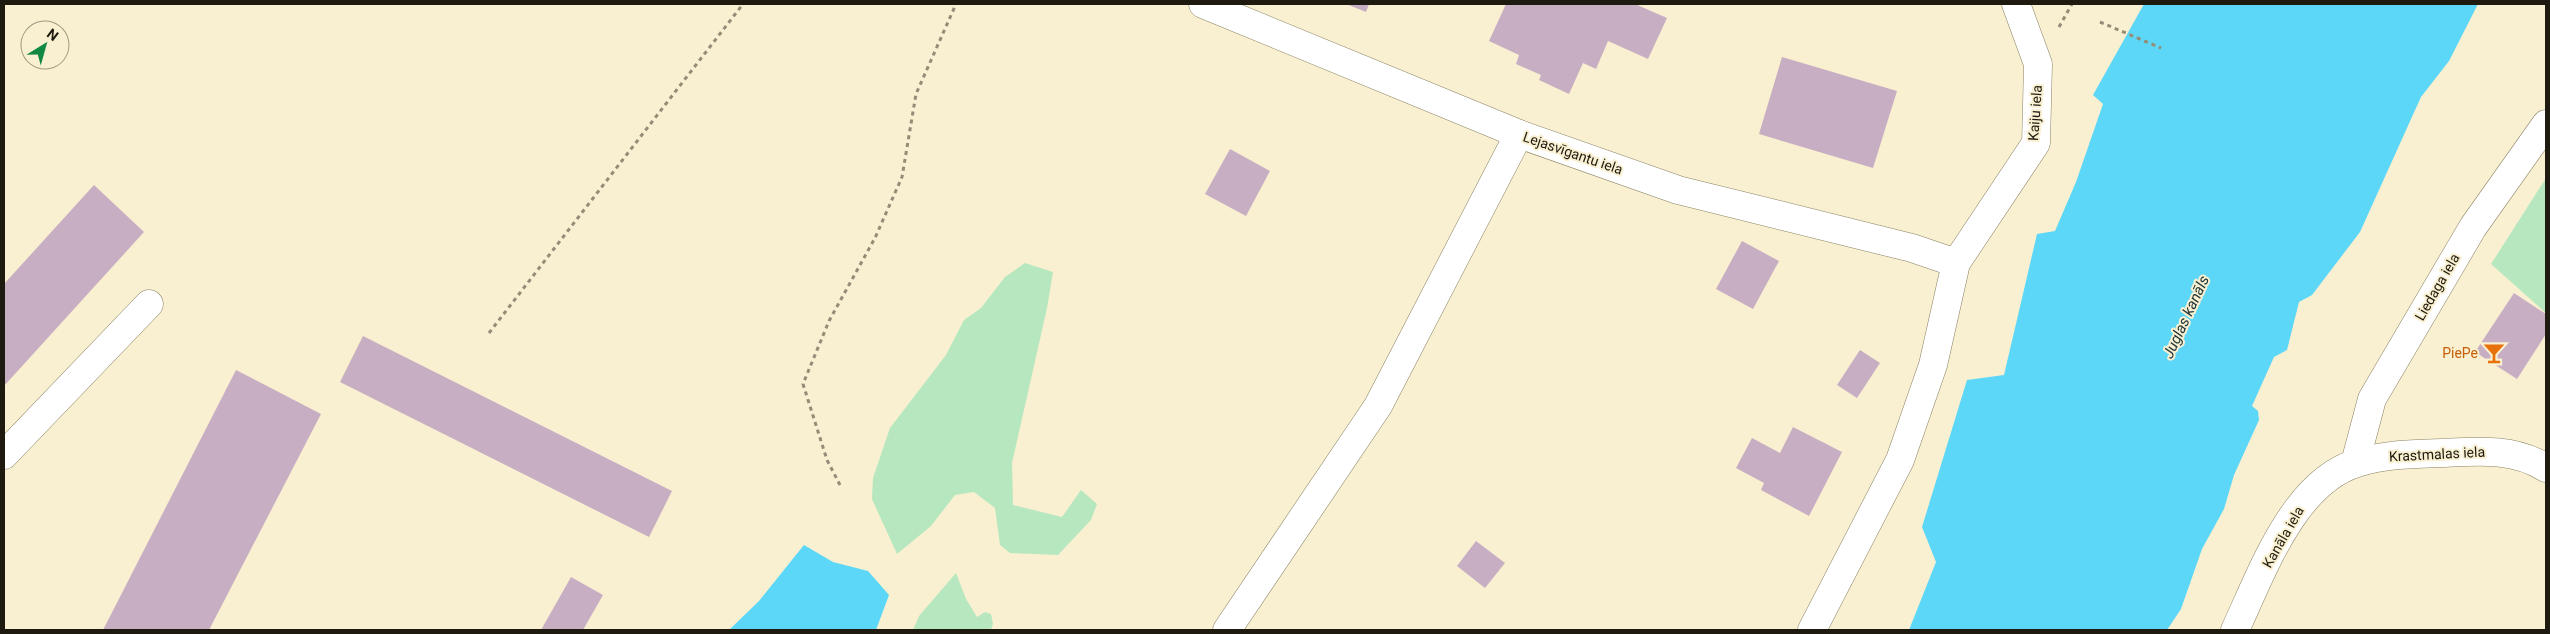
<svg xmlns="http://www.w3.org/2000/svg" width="2550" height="634" font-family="Roboto,sans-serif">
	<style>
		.green { fill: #b6e7bf }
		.water { fill: #5dd7f8 }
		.building { fill: #c8aec3 }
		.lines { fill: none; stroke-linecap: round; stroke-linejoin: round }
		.minor-casing { stroke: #8a8265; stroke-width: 29 }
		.path { stroke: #938c76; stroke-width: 3; stroke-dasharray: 4 4; stroke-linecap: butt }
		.minor { stroke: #fff; stroke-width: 28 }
		.labels { text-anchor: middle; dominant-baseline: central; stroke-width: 4; stroke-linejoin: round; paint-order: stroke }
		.street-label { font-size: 14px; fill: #1e1a0f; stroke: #f9f0d1 }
		.food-label { font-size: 14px; fill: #c56008; stroke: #f9f0d1; text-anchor: end }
		.water-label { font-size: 15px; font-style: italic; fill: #1d3339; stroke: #f9f0d1 }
	</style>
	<rect width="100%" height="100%" fill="#f9f0d1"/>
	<g class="green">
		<path d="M2546,178V313L2491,264Z"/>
		<path d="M1025,263L1053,272L1047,308L1012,463L1013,505L1062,517L1081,490L1097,504L1091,520L1058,555L1010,553L1000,545L995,508L974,492L955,495L931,526L897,554L872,499L873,478L890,428L946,355L964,320L981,308L1005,277Z"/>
		<path d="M956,573L966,599L977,617L985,612L991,614L993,624L991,630H913L919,616Z"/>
	</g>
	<g class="water">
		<path d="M2144,4H2478L2449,61L2421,97L2360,232L2312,295L2299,302L2287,350L2274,357L2252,406L2258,411L2259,420L2234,475L2224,509L2202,549L2181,609L2167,630H1909L1936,562L1922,527L1967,380L2004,375L2037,234L2055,231L2076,182L2103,104L2093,95Z"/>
		<path d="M804,545L833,562L868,571L889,595L876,630H729L759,601Z"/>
	</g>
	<g class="building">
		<path d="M1346,4H1369L1366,12Z"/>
		<path d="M1506,4H1635L1667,18L1648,59L1608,41L1596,69L1583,63L1569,94L1539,80L1541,75L1516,64L1519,55L1489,41Z"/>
		<path d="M1782,57L1897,91L1873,168L1759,134Z"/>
		<path d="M1230,149L1270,171L1246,216L1205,194Z"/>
		<path d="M94,185L144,232L4,386V284Z"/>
		<path d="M1742,241L1779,261L1753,309L1716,289Z"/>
		<path d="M2514,293L2546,314V334L2517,379L2475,352Z"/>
		<path d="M363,336L672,491L649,537L340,382Z"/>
		<path d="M1860,350L1880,363L1857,398L1837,385Z"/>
		<path d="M236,370L321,414L209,630H103Z"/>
		<path d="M1793,427L1842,452L1809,516L1761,490L1764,483L1736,468L1752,438L1780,453Z"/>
		<path d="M1476,541L1505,563L1485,588L1457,566Z"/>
		<path d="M571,577L603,595L583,630H541Z"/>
	</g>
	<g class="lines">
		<g class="minor-casing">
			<g id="minor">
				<path d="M1203,4L1519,134L1678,190L1912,248L1956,263"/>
				<path d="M4,455L149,304"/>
				<path d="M2355,463L2372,399L2473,227L2546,124"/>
				<path d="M1227,630L1378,406L1519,134"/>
				<path d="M1812,630L1900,460L1933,365L1956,263L2036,143L2038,64L2016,4"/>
				<path d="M2235,630C2261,575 2293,482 2357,463C2385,454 2414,454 2443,453C2479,451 2515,448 2546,468"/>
			</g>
		</g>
		<g class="path">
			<path d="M2100,22L2161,48"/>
			<path d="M2059,27L2072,4"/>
			<path d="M489,333L743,4"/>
			<path d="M840,485L827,460L803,384L829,321L875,238L902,177L916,94L956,4"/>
		</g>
		<use href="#minor" class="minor"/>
	</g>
	<defs>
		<g id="bar-bare" transform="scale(1.725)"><path d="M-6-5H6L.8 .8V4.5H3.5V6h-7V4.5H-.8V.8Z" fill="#e8710a" stroke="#f9f0d1" stroke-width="2.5" paint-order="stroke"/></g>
	</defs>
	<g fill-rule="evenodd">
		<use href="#bar-bare" x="2494" y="353"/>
	</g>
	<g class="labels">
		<g class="street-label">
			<text transform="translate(2035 113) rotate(-86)">Kaiju iela</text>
			<text transform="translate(1573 153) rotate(19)">Lejasvīgantu iela</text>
			<text transform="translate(2437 287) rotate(-60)">Liedaga iela</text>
			<text transform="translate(2437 454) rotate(-3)">Krastmalas iela</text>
			<text transform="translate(2283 537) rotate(-60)">Kanāla iela</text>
		</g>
		<g class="food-label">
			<text x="2478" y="353">PiePe</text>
		</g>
		<g class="water-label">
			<text transform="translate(2186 317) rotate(-65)">Juglas kanāls</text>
		</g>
	</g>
	<rect width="2550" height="634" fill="none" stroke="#1e1a0f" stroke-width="10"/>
	<g transform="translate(45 45) rotate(37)"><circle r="24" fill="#f9f0d1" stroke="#a19a83"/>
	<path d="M0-4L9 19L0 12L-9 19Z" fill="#128943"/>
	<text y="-8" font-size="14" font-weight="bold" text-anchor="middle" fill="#1e1a0f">N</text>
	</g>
</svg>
